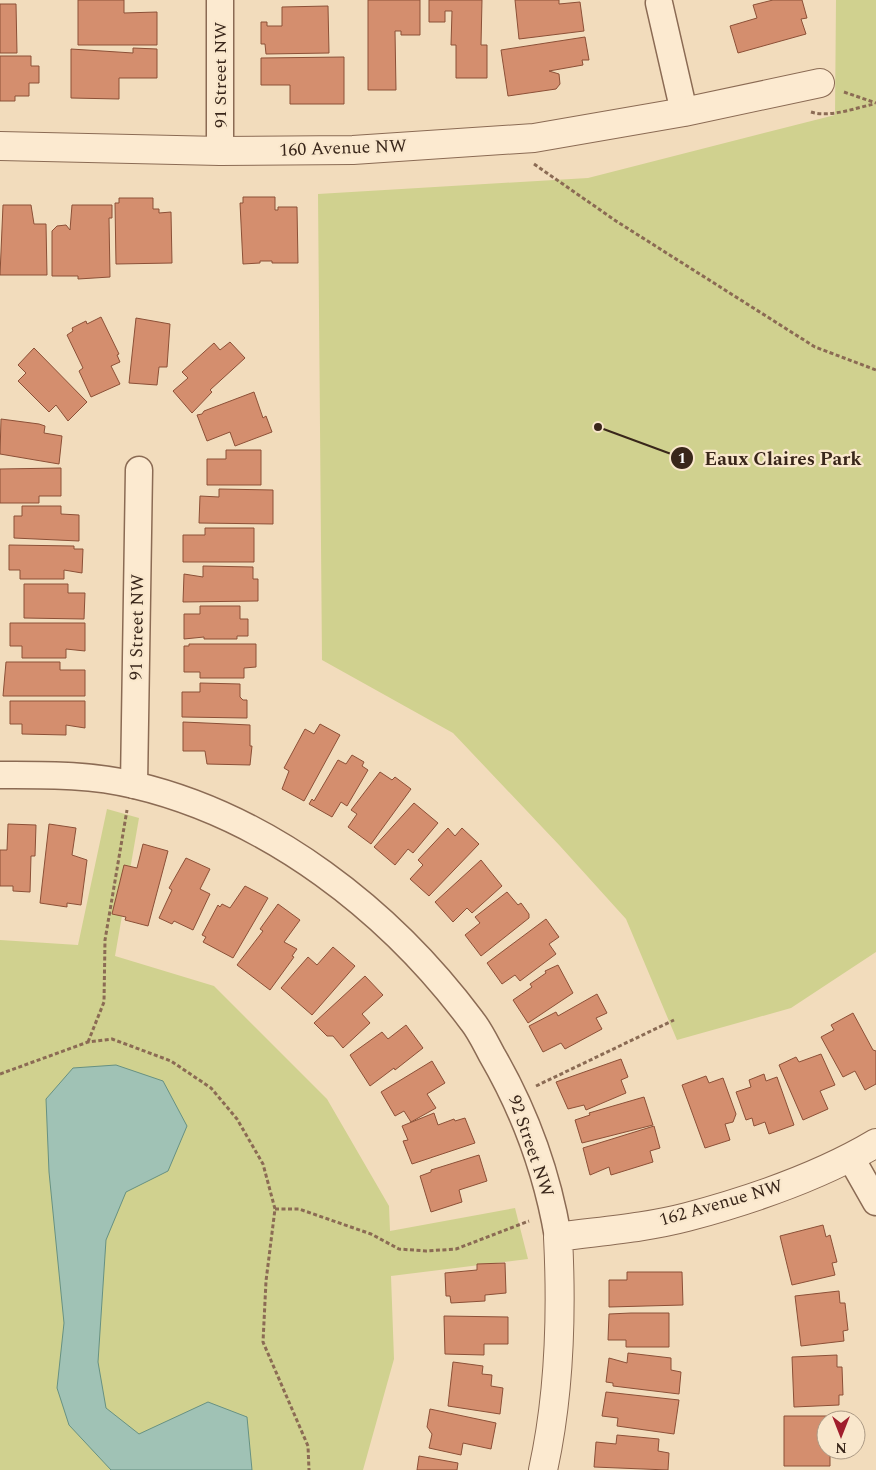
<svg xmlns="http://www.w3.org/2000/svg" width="876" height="1470" font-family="Spectral,serif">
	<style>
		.green { fill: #d0d18f }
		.water { fill: #a0c2b5; stroke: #679182 }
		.building { fill: #d48e6e; stroke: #8c5037 }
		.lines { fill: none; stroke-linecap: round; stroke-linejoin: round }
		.minor-casing { stroke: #8b6b54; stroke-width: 29 }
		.tertiary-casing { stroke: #8b6b54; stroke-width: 30 }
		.path { stroke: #8b6b54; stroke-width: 3; stroke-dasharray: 4 2.5; stroke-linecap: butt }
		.minor { stroke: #fcead0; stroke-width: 26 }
		.tertiary { stroke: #fcead0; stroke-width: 28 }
		.labels { text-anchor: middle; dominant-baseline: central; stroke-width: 4.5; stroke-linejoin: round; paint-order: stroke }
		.street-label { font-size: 18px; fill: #39261a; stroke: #f9e7cc }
		.leader { fill: none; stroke: #39261a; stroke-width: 2 }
		.callout-dot { fill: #39261a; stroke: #f9e7cc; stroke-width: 2 }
		.mark-label { font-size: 15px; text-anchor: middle; font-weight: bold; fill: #fff }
		.callout-label { font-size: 19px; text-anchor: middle; font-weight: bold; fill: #39261a; stroke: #f9e7cc; stroke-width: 4.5; stroke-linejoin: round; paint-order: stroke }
	</style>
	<rect width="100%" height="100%" fill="#f2dcbc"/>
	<g class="green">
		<path d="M836,0H876V952L791,1008L677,1040L626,919L560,846L453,733L322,660L318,194L588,178L835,115Z"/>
		<path d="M107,809L139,818L115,956L214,986L327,1099L389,1206L390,1231L515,1208L528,1259L391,1276L394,1359L363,1470H0V940L78,945Z"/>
	</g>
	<path class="water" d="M116,1065L163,1081L187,1126L168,1171L126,1192L106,1240L98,1362L106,1408L139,1434L208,1402L247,1417L252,1470H111L69,1425L57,1388L64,1323L49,1172L46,1099L73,1068Z"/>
	<g class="building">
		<path d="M78,0H124V13L157,12V45H78Z"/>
		<path d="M368,0H420V35H401V31H395L396,90H368Z"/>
		<path d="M429,0H482L481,45H487V78H456V45H451L452,11H445V22H429Z"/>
		<path d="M515,0H559V4L580,2L584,31L519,39Z"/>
		<path d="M773,0H802L807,18L801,19L806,34L738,53L730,26L757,18L753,5Z"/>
		<path d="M0,4H16L17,53H0Z"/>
		<path d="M328,6L329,53L266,54L265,44H261V22H267V26H282V7Z"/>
		<path d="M585,37L589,60H582L583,65L549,71L559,74L560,84L556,89L508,96L501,50Z"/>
		<path d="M133,48L157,49V78H119V99L71,98V49L133,53Z"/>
		<path d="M0,56H31V66H39V83H29V96H15V101H0Z"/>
		<path d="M344,57V104H290V85H261V58Z"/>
		<path d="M243,197H275V210H278V207H297L298,263H272V261H260V263L243,264L240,203H243Z"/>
		<path d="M119,198H153V209H159V213L171,212L172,263L116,264L115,203H119Z"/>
		<path d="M3,205H31L34,224H46L47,275H0Z"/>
		<path d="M72,205H112V218H109L110,277L78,279V276H52V231L57,226L66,225L70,230Z"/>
		<path d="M101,317L119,354L117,355L120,362L111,366L120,384L91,397L79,371L83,368L67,335L73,331L72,328L86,321L87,324Z"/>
		<path d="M136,318L170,324L167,367H159L157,385L129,383Z"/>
		<path d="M230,342L245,358L210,390L212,392L192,413L173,391L188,378L182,372L214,343L220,350Z"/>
		<path d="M34,348L87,402L68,421L56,405L49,412L18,381L26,373L18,365Z"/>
		<path d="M254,392L263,418L266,416L272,432L235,446L230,432L207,441L197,415L202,414L204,411Z"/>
		<path d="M1,419L39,424L45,426L44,433L62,436L59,464L0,454Z"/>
		<path d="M226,450H261V485H207V459H226Z"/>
		<path d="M61,468V496H39V503H0V469Z"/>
		<path d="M219,489L273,490V524L199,523L200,496L219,497Z"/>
		<path d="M22,506H61V514L79,515V541L14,538V516H22Z"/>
		<path d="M205,528H254V562H183V535H205Z"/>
		<path d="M9,545L74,546V549H83L82,573L64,570V579H20V570H9Z"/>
		<path d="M203,566L253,567V579H258V601L183,602L184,574L203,577Z"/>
		<path d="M24,584H68V593H85L84,619L24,618Z"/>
		<path d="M200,606H240V619H248V636H237V639H204V637L184,639V614H200Z"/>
		<path d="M10,623H85V651L66,649V658H22V646H10Z"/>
		<path d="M189,644H256V667L244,668V678H200V672H184V646H189Z"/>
		<path d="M6,662H60V670H85V696H3Z"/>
		<path d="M200,683L240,684V697L243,700H247V718L182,717V692H200Z"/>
		<path d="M10,701H85V728L66,725V735L22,734V724H10Z"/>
		<path d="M183,722L250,725V746H252L250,765L207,764L205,751H183Z"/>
		<path d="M320,724L340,735L304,801L282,789L289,771L284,768L305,729L314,734Z"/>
		<path d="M352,755L364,762L362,766L368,770L347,806L341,802L332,817L309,804L312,799L314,801L338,760L346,764Z"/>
		<path d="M380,772L392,780L395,777L411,789L371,844L348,827L357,814L351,810Z"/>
		<path d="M414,803L438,823L413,853L408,849L395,865L374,847Z"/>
		<path d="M8,824L36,825L35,856H31L30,892L13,891V886H0V850H7Z"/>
		<path d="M49,824L76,828L72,855L87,860L81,905L67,903V907L40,903Z"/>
		<path d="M448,828L455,836L462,828L479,844L429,896L410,879L423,865L418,860Z"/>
		<path d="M143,844L168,851L148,926L125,920L126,917L112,914L124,865L137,868Z"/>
		<path d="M186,858L210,869L200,889L210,894L193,930L174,921L172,924L159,918L172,890L169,888Z"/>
		<path d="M481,860L502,886L472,913L467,908L453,922L435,902Z"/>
		<path d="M245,886L268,898L233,958L203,942L206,937L202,935L218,905L220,907L222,904L230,908Z"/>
		<path d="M507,892L518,905L521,903L529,914V918L481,956L465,935L480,923L475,917Z"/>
		<path d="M278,904L300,920L284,942L297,949L292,956L294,957L270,990L237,965L263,931L260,929Z"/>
		<path d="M546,919L559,937L549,944L556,954L520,981L515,975L502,984L487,963Z"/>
		<path d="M333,947L355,966L312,1015L281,988L308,957L317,965Z"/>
		<path d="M558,965L573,993L528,1023L513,1000L532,987L530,984L546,973L545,971Z"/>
		<path d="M365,976L383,995L362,1014L370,1023L343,1048L333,1036H327L314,1023Z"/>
		<path d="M597,994L607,1013L596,1018L602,1029L565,1049L561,1043L543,1052L529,1026L556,1012L558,1016Z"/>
		<path d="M853,1013L873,1050L876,1051V1084L865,1090L855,1071L843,1077L821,1037L834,1030L831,1025Z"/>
		<path d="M406,1025L423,1048L395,1070L394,1068L370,1086L350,1055L382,1032L388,1039Z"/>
		<path d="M821,1054L835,1085L820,1091L828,1109L803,1120L779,1065L796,1057L799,1062Z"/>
		<path d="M621,1059L628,1077L621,1080L626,1093L586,1110L584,1105L568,1109L556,1082Z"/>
		<path d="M432,1061L445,1083L427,1094L436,1108L411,1122L404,1111L395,1116L381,1092Z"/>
		<path d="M764,1074L766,1081L777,1077L794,1125L769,1134L765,1122L754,1126L752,1118L746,1120L736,1092L751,1087L749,1080Z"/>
		<path d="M706,1076L709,1083L723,1078L736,1114L733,1122L725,1124L730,1140L705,1148L682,1085Z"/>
		<path d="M644,1097L653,1125L582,1143L575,1120L590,1115L589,1113Z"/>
		<path d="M434,1113L438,1125L454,1119L455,1121L465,1118L475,1143L412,1164L403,1141L408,1140L402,1126Z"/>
		<path d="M654,1126L660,1148L650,1151L653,1162L611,1175L609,1167L590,1175L583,1148Z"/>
		<path d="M479,1155L487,1181L459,1190L462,1202L431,1212L420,1176L431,1172V1170Z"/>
		<path d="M823,1225L826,1237L830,1235L837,1262L832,1263L835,1275L792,1285L780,1236Z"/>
		<path d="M505,1263L506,1293L485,1295V1301L451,1303L450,1296H446L445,1273L477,1270V1264Z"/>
		<path d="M627,1272H682L683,1305L609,1307V1280H627Z"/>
		<path d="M839,1291L840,1303H845L848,1330L843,1331L844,1341L801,1346L795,1296Z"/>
		<path d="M631,1313H669V1347H626V1340H608L609,1314Z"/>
		<path d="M444,1316L508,1317V1344H484V1355L445,1354Z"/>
		<path d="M628,1353L671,1358V1370L681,1372L679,1394L613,1386V1383L606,1382L609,1358L627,1363Z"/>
		<path d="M837,1355V1367H842L843,1395H839V1405L794,1407L792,1357Z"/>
		<path d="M453,1362L483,1366L482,1374L492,1375L491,1386L503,1388L500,1414L448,1406Z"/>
		<path d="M606,1392L679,1400L674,1434L617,1426L618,1418L602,1416Z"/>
		<path d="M430,1409L496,1423L491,1449L463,1443L461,1455L429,1448L432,1434L427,1427Z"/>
		<path d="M784,1416H831V1420H826V1450H836V1455H830V1466H784Z"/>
		<path d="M617,1435L659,1439L658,1451L669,1453L668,1470L594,1467L596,1442L616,1444Z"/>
		<path d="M419,1456L458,1463L457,1470H417Z"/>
	</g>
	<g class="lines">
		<g class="minor-casing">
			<g id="minor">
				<path d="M220,0V151"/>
				<path d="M659,3L684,112"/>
				<path d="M0,775C44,775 91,774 134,785C270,817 390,911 472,1021C480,1031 486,1044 492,1055C525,1112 547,1172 558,1237"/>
				<path d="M134,785L139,470"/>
				<path d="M851,1158L876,1202"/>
			</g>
		</g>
		<g class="tertiary-casing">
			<g id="tertiary">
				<path d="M0,146L220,151L353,150L534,138L684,112L820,83"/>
				<path d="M543,1470C560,1393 562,1315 558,1237C601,1231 645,1228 687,1217C751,1200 819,1177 876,1143"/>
			</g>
		</g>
		<g class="path">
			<path d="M844,92L876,103"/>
			<path d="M811,112C830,118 855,108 874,104"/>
			<path d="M534,164L616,221L815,347L876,370"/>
			<path d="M88,1042L104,1002L105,940L127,810"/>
			<path d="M0,1074L88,1042L112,1039L171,1061L211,1088L237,1119L263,1164L275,1209L266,1281L263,1342L308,1446L309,1470"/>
			<path d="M536,1086L674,1020"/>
			<path d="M275,1209H299L371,1234L399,1249L426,1251L456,1249L529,1221"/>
		</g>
		<use href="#minor" class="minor"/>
		<use href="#tertiary" class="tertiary"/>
	</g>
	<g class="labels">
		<g class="street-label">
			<text transform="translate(220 75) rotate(-90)">91 Street NW</text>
			<text transform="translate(343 148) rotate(-2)">160 Avenue NW</text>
			<text transform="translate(137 627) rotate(-89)">91 Street NW</text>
			<text transform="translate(531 1146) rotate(71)">92 Street NW</text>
			<text transform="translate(721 1203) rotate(-16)">162 Avenue NW</text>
		</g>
	</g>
	<path class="leader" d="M598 427L682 458"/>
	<g class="callout-dot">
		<circle cx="598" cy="427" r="5"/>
		<circle cx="682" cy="458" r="12"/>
	</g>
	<g class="mark-label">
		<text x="682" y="463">1</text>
	</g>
	<g class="callout-label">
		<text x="783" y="465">Eaux Claires Park</text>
	</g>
	<g transform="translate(841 1435) rotate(180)"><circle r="24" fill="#f9e7cc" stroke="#ac9a85"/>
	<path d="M0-4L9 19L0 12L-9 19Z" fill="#a01e2d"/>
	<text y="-8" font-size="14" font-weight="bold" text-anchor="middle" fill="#39261a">N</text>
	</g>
</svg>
